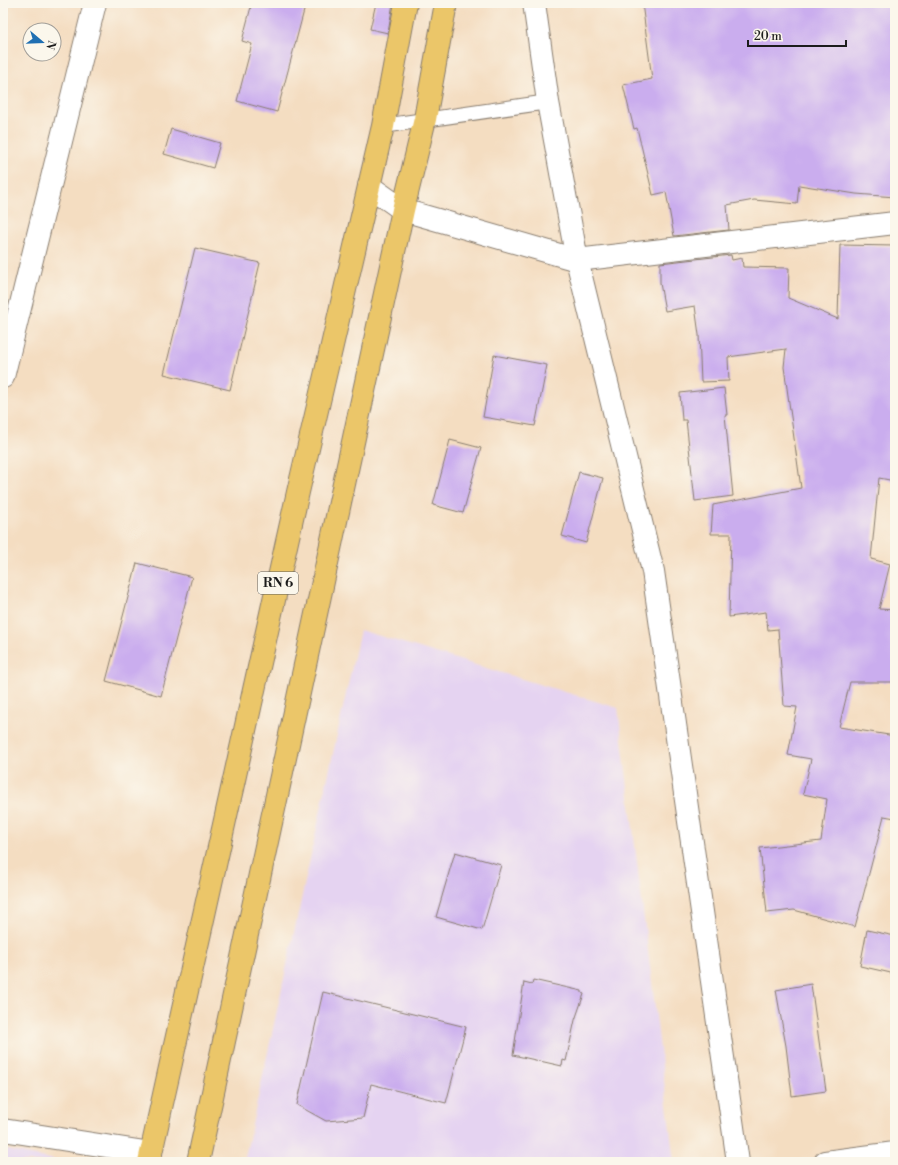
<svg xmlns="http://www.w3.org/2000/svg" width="898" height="1165" font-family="'Libre Bodoni',serif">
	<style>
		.built { fill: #e5d3f1 }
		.building { fill: #caadee }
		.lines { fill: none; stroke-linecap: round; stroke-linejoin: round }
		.service-casing { stroke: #887c6e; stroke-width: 16 }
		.minor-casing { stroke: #887c6e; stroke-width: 24 }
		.primary-casing { stroke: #887c6e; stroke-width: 24 }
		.service { stroke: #fff; stroke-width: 14 }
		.minor { stroke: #fff; stroke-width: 22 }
		.primary { stroke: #ebc669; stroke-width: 22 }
		.labels { text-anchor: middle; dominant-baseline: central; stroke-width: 3; stroke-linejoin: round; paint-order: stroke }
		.shield { fill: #fbf7ec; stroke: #5f5e5a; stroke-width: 1 }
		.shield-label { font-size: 13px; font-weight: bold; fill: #1c1c1c }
	</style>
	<rect width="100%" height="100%" fill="#fbf7ec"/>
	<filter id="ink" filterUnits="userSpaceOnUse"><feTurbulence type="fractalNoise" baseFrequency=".025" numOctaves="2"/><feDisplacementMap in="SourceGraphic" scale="8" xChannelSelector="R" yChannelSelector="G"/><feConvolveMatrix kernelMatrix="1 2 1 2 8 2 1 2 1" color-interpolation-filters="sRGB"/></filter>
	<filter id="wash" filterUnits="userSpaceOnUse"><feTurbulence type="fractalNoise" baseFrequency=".012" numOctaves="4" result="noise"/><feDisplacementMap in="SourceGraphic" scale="16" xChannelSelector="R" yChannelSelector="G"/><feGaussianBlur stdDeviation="0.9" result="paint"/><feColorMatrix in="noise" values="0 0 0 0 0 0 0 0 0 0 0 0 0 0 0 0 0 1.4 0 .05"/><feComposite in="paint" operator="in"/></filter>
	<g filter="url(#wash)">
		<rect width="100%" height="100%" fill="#f4ddc1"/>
		<g class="built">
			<path d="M360,630L618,708L674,1162H244Z"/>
			<path d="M3,1149L64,1162H3Z"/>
		</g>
		<g id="blocks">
			<g class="building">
				<path d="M252,3H306L277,112L237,101L252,44L242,41Z"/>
				<path d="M376,3H393L388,33L370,29Z"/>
				<path d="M642,3H895V197L856,194L799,185L797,204L754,200L727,205L729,230L674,236L666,192L653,195L637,128L634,129L623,85L652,79Z"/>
				<path d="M171,129L220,143L213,168L164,154Z"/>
				<path d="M840,245L895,246V481L879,478L871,559L890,564L879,609L895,610V682H850L839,727L895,736V818L884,816L855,927L794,910L767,913L760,848L821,841L827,799L803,794L811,759L788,755L797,707L784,706L778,629L768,630L766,612L729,617L731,534H711L713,505L801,488L784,367L786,349L728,357L729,381L701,382L699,335L695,306L665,311L660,283V263L731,255L732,260L742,258L743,267L789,268L788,298L838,319Z"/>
				<path d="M195,248L260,263L230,390L164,374Z"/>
				<path d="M494,355L547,365L535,426L483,417Z"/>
				<path d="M724,388L727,415H725L733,496L695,501L686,420H682L680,393Z"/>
				<path d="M450,440L481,448L463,513L433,505Z"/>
				<path d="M579,472L603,478L586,543L562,536Z"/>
				<path d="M137,563L192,577L161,696L106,681Z"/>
				<path d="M455,852L501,865L482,930L436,917Z"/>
				<path d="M867,930L895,936V952L891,973L860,966Z"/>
				<path d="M533,980L582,991V993L584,994L575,1020L566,1061L563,1060L562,1066L513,1055L524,982L532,984Z"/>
				<path d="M811,984L826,1091L792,1096L786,1046L776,990Z"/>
				<path d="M323,992L466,1027L446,1103L371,1084L363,1118L326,1121L297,1105Z"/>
			</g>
		</g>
	</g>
	<g filter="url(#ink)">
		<use href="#blocks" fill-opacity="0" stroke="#887c6e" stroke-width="1"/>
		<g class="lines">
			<g class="service-casing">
				<path id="service" d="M383,126L548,102"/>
			</g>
			<g class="minor-casing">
				<g id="minor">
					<path d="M534,3L548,102L577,260L653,571L738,1162"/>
					<path d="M369,186L403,210L577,260L895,223"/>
					<path d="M3,377L95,3"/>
					<path d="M3,1130L151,1153"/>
					<path d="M825,1162L895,1153"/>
				</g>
			</g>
			<g class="primary-casing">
				<g id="primary">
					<path d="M149,1162L298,492L383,126L406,3"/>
					<path d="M198,1162L403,210L425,119L446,3"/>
				</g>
			</g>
			<use href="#service" class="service"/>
			<use href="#minor" class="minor"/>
			<use href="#primary" class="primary"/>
		</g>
	</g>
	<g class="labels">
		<rect class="shield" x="258" y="572" width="40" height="22" rx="3"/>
		<g class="shield-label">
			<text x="278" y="583">RN 6</text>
		</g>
	</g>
	<rect width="898" height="1165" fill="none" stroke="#fbf7ec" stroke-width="16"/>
	<g transform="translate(42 42) rotate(109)"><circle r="19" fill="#fbf7ec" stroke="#a29f99"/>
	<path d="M0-3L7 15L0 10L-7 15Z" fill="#1f6fb2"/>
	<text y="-6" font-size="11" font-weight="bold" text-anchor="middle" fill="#1c1c1c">N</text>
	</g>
	<path d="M748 40v6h98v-6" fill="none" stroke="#1c1c1c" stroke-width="2"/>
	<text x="754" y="40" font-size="12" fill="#1c1c1c" stroke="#fbf7ec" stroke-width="3" paint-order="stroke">20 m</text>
</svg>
